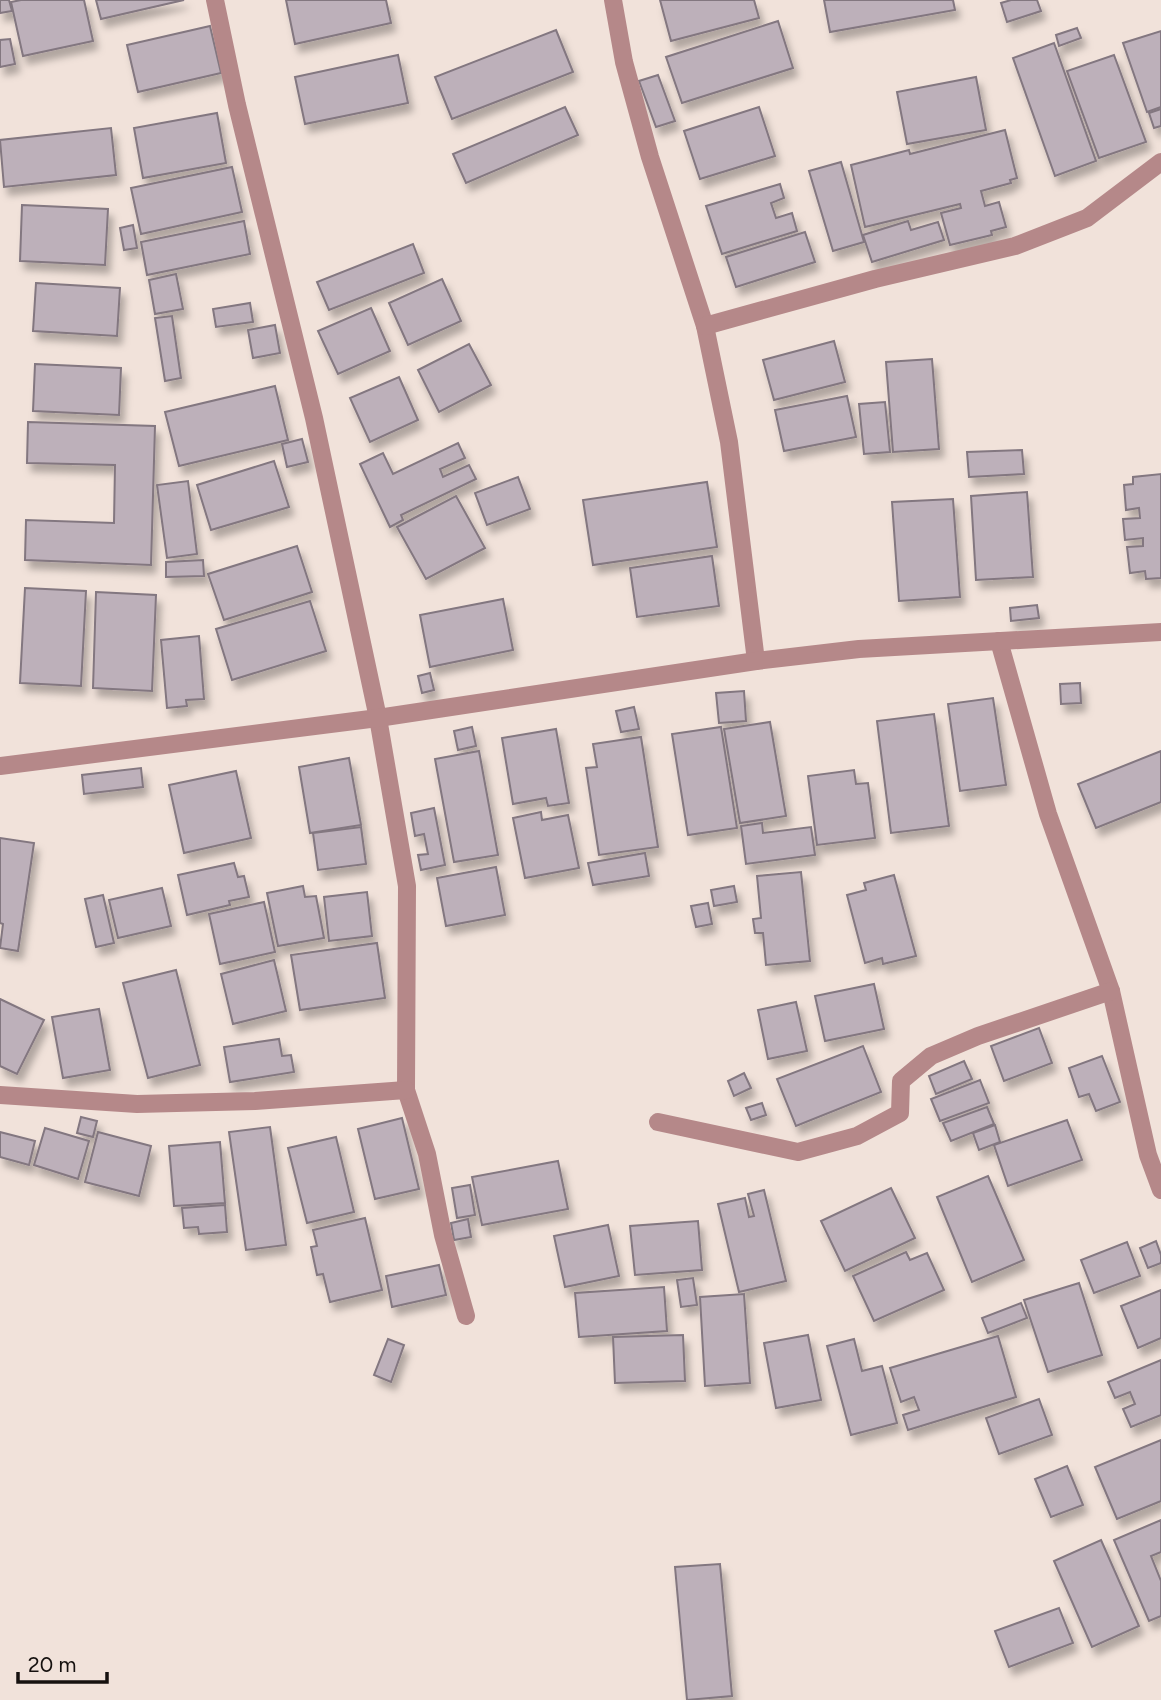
<svg xmlns="http://www.w3.org/2000/svg" width="1161" height="1700" font-family="Figtree,sans-serif">
	<style>
		.building { fill: #bdb0ba; stroke: #837780; stroke-width: 2; filter: url(#shadow) }
		.lines { fill: none; stroke-linecap: round; stroke-linejoin: round }
		.minor { stroke: #b58889; stroke-width: 18 }
	</style>
	<defs>
		<filter id="shadow"><feDropShadow dx="4.5" dy="8" stdDeviation="3.5" flood-color="#0004"/></filter>
	</defs>
	<rect width="100%" height="100%" fill="#f1e2da"/>
	<g class="building">
		<path d="M0,0H9L12,11L0,13Z"/>
		<path d="M21,0H84L93,41L23,56L11,2Z"/>
		<path d="M96,0H184L101,19Z"/>
		<path d="M286,0H386L391,23L295,44Z"/>
		<path d="M660,0H754L759,18L671,41Z"/>
		<path d="M824,0H953L955,10L830,32Z"/>
		<path d="M1011,0H1037L1041,11L1007,22L1001,3Z"/>
		<path d="M778,21L793,68L682,103L666,57Z"/>
		<path d="M210,26L221,73L138,92L127,45Z"/>
		<path d="M1077,28L1081,38L1059,46L1056,35Z"/>
		<path d="M556,30L573,72L452,119L435,77Z"/>
		<path d="M1161,31V107L1147,112L1123,43Z"/>
		<path d="M10,39L15,64L0,67V40Z"/>
		<path d="M1054,43L1096,161L1055,176L1013,58Z"/>
		<path d="M398,55L408,103L305,124L295,77Z"/>
		<path d="M1114,55L1146,142L1099,158L1067,71Z"/>
		<path d="M658,75L675,121L656,127L639,81Z"/>
		<path d="M976,77L986,130L907,144L897,92Z"/>
		<path d="M565,107L578,135L466,183L453,154Z"/>
		<path d="M759,107L775,156L700,179L684,131Z"/>
		<path d="M1161,109V126L1154,128L1149,113Z"/>
		<path d="M217,113L226,163L143,178L134,128Z"/>
		<path d="M111,128L116,175L4,187L0,140Z"/>
		<path d="M1005,130L1017,178L1010,180L1011,183L981,191L985,206L999,202L1006,227L991,231L992,235L950,245L941,213L961,208L960,204L865,227L851,165L909,150L910,154Z"/>
		<path d="M841,162L864,242L833,251L809,171Z"/>
		<path d="M232,167L242,212L141,234L131,188Z"/>
		<path d="M780,184L784,198L771,203L776,218L792,213L797,231L722,254L706,206Z"/>
		<path d="M22,205L108,209L105,265L20,261Z"/>
		<path d="M244,221L250,254L147,275L141,242Z"/>
		<path d="M908,221L911,230L938,222L944,240L872,262L863,235Z"/>
		<path d="M133,225L137,248L124,250L120,228Z"/>
		<path d="M805,232L815,262L736,287L726,257Z"/>
		<path d="M413,244L424,273L329,310L317,282Z"/>
		<path d="M176,274L183,309L155,314L149,280Z"/>
		<path d="M442,279L461,321L408,345L389,303Z"/>
		<path d="M36,283L120,288L117,336L33,331Z"/>
		<path d="M250,303L253,322L216,327L213,309Z"/>
		<path d="M371,308L390,351L338,374L318,331Z"/>
		<path d="M172,316L181,378L165,381L155,318Z"/>
		<path d="M275,325L280,353L253,358L248,330Z"/>
		<path d="M834,341L845,382L774,400L763,360Z"/>
		<path d="M469,344L491,385L439,412L418,370Z"/>
		<path d="M932,359L939,449L893,452L886,362Z"/>
		<path d="M35,364L121,368L119,415L33,411Z"/>
		<path d="M399,377L418,420L370,442L350,398Z"/>
		<path d="M275,386L288,440L179,466L165,412Z"/>
		<path d="M847,396L856,437L784,451L775,410Z"/>
		<path d="M885,402L890,452L864,454L859,404Z"/>
		<path d="M28,422L155,426L151,565L25,560L26,520L114,523L115,465L27,463Z"/>
		<path d="M302,439L308,462L287,467L282,444Z"/>
		<path d="M458,443L465,458L440,469L443,477L469,465L476,479L401,515L403,520L390,527L360,464L383,453L393,474Z"/>
		<path d="M1022,450L1024,474L969,477L967,452Z"/>
		<path d="M274,461L289,507L211,530L197,485Z"/>
		<path d="M1161,474V578L1146,579L1145,571L1130,573L1127,547L1143,546V538L1125,540L1123,519L1140,518L1139,508L1126,510L1124,485L1133,484V477Z"/>
		<path d="M518,477L530,509L487,525L475,493Z"/>
		<path d="M188,481L197,554L167,558L157,485Z"/>
		<path d="M707,482L717,547L593,565L583,500Z"/>
		<path d="M1027,492L1033,577L976,580L971,496Z"/>
		<path d="M456,496L485,548L426,579L397,527Z"/>
		<path d="M953,499L960,597L899,601L892,502Z"/>
		<path d="M297,546L312,592L224,620L208,574Z"/>
		<path d="M712,556L719,606L637,617L630,568Z"/>
		<path d="M203,560L204,576L166,577V562Z"/>
		<path d="M25,588L86,591L81,686L20,683Z"/>
		<path d="M96,592L156,595L152,691L93,688Z"/>
		<path d="M503,599L513,650L430,667L420,615Z"/>
		<path d="M310,601L326,651L232,680L216,629Z"/>
		<path d="M1037,605L1039,618L1011,621L1010,608Z"/>
		<path d="M199,636L204,699L186,700L187,706L167,708L161,640Z"/>
		<path d="M430,673L434,690L422,693L418,676Z"/>
		<path d="M1080,683L1081,703L1061,704L1060,684Z"/>
		<path d="M744,691L746,721L719,723L716,693Z"/>
		<path d="M993,698L1006,785L960,791L948,704Z"/>
		<path d="M634,707L639,729L621,732L616,711Z"/>
		<path d="M934,714L949,826L891,833L877,721Z"/>
		<path d="M770,722L786,816L740,823L724,729Z"/>
		<path d="M472,727L476,746L458,750L454,731Z"/>
		<path d="M721,727L737,828L688,835L672,734Z"/>
		<path d="M556,729L569,803L548,806L546,798L513,804L502,738Z"/>
		<path d="M641,737L658,847L599,855L586,768L597,767L593,744Z"/>
		<path d="M479,751L498,855L454,862L435,759Z"/>
		<path d="M1161,751V802L1096,828L1078,784Z"/>
		<path d="M349,758L361,825L310,833L299,767Z"/>
		<path d="M141,768L143,787L84,794L82,775Z"/>
		<path d="M854,770L856,784L868,783L875,838L817,845L808,776Z"/>
		<path d="M236,771L251,838L184,853L169,785Z"/>
		<path d="M434,808L445,865L421,870L418,855L428,854L424,834L415,836L411,813Z"/>
		<path d="M541,812L542,820L568,815L579,868L525,878L513,818Z"/>
		<path d="M762,823L763,833L811,827L815,855L746,864L741,826Z"/>
		<path d="M361,827L366,864L318,870L313,833Z"/>
		<path d="M0,838L34,843L18,951L0,948L3,924L0,923Z"/>
		<path d="M645,853L649,876L593,885L588,863Z"/>
		<path d="M234,863L238,877L244,876L249,897L229,901L230,905L187,915L178,875Z"/>
		<path d="M496,867L505,915L446,926L437,878Z"/>
		<path d="M801,872L810,961L766,965L763,933H755L753,919L761,918L757,876Z"/>
		<path d="M894,875L916,956L883,964L882,958L865,963L847,895L866,890L864,883Z"/>
		<path d="M303,886L305,897L316,896L324,938L278,946L267,893Z"/>
		<path d="M734,886L737,902L714,906L711,890Z"/>
		<path d="M162,888L171,926L118,938L109,900Z"/>
		<path d="M367,892L372,936L329,941L324,897Z"/>
		<path d="M103,895L114,943L96,947L85,899Z"/>
		<path d="M264,902L275,952L220,964L209,914Z"/>
		<path d="M708,903L712,924L696,927L691,906Z"/>
		<path d="M377,943L385,998L300,1010L291,955Z"/>
		<path d="M274,960L286,1011L233,1024L221,974Z"/>
		<path d="M176,970L200,1065L148,1078L123,983Z"/>
		<path d="M874,984L884,1029L825,1041L815,996Z"/>
		<path d="M0,999L44,1020L17,1074L0,1066Z"/>
		<path d="M796,1002L807,1051L768,1059L758,1010Z"/>
		<path d="M99,1009L110,1070L63,1078L52,1017Z"/>
		<path d="M1039,1028L1052,1063L1004,1081L991,1046Z"/>
		<path d="M279,1039L282,1056L291,1055L294,1072L230,1082L224,1047Z"/>
		<path d="M863,1046L881,1092L796,1126L777,1079Z"/>
		<path d="M1102,1056L1120,1102L1096,1111L1089,1094L1079,1097L1069,1068Z"/>
		<path d="M964,1061L972,1079L936,1094L929,1076Z"/>
		<path d="M744,1073L751,1088L734,1096L728,1081Z"/>
		<path d="M980,1080L989,1103L940,1121L931,1099Z"/>
		<path d="M762,1103L766,1115L751,1120L746,1108Z"/>
		<path d="M987,1107L994,1124L951,1141L943,1123Z"/>
		<path d="M81,1117L97,1121L93,1137L77,1133Z"/>
		<path d="M402,1118L419,1189L375,1199L358,1129Z"/>
		<path d="M1067,1120L1082,1160L1008,1186L994,1145Z"/>
		<path d="M995,1125L1000,1142L979,1150L973,1133Z"/>
		<path d="M270,1127L286,1245L246,1250L229,1132Z"/>
		<path d="M45,1128L89,1141L78,1179L34,1165Z"/>
		<path d="M0,1132L35,1141L29,1165L0,1157Z"/>
		<path d="M98,1132L151,1146L139,1196L85,1182Z"/>
		<path d="M336,1137L354,1212L307,1223L288,1148Z"/>
		<path d="M220,1142L225,1203L174,1206L169,1146Z"/>
		<path d="M558,1161L568,1209L482,1225L472,1177Z"/>
		<path d="M988,1176L1024,1260L972,1282L937,1197Z"/>
		<path d="M470,1185L475,1215L457,1218L452,1188Z"/>
		<path d="M891,1188L915,1238L845,1271L821,1221Z"/>
		<path d="M764,1190L786,1281L739,1292L718,1204L745,1198L749,1217L754,1216L748,1194Z"/>
		<path d="M225,1205L227,1232L199,1234L198,1227L184,1228L182,1208Z"/>
		<path d="M365,1218L382,1290L330,1302L323,1274L317,1275L311,1247L317,1246L313,1230Z"/>
		<path d="M468,1219L471,1237L454,1240L451,1223Z"/>
		<path d="M698,1221L702,1270L635,1275L630,1226Z"/>
		<path d="M608,1225L619,1276L565,1287L554,1236Z"/>
		<path d="M1156,1241L1161,1255V1263L1148,1268L1140,1248Z"/>
		<path d="M1127,1242L1140,1276L1094,1293L1081,1260Z"/>
		<path d="M906,1252L910,1260L927,1253L944,1290L874,1321L853,1276Z"/>
		<path d="M439,1265L446,1295L392,1307L386,1276Z"/>
		<path d="M693,1278L697,1305L681,1307L677,1280Z"/>
		<path d="M1079,1283L1102,1355L1048,1372L1024,1300Z"/>
		<path d="M664,1287L667,1331L579,1337L575,1293Z"/>
		<path d="M1161,1290V1338L1138,1348L1121,1306Z"/>
		<path d="M744,1294L750,1383L705,1386L700,1297Z"/>
		<path d="M1021,1303L1027,1318L988,1333L982,1318Z"/>
		<path d="M683,1335L685,1381L615,1383L613,1337Z"/>
		<path d="M808,1335L821,1400L776,1408L764,1343Z"/>
		<path d="M998,1336L1016,1397L908,1430L903,1415L919,1410L914,1397L901,1402L890,1368Z"/>
		<path d="M388,1339L404,1345L391,1382L374,1375Z"/>
		<path d="M854,1339L862,1371L882,1366L897,1423L851,1435L827,1346Z"/>
		<path d="M1161,1360V1415L1131,1427L1123,1409L1135,1404L1130,1392L1115,1398L1108,1382Z"/>
		<path d="M1039,1399L1052,1435L999,1454L986,1418Z"/>
		<path d="M1161,1440V1501L1117,1519L1095,1467Z"/>
		<path d="M1067,1466L1083,1505L1051,1517L1035,1479Z"/>
		<path d="M1161,1520V1552L1151,1556L1161,1581V1616L1149,1621L1114,1540Z"/>
		<path d="M1101,1540L1139,1626L1092,1647L1054,1561Z"/>
		<path d="M720,1564L732,1696L687,1700L675,1567Z"/>
		<path d="M1059,1608L1073,1643L1009,1667L995,1631Z"/>
	</g>
	<g class="lines">
		<g class="minor">
			<path d="M215,0L237,105L314,418L378,718L407,886L406,1090L427,1154L443,1235L466,1316"/>
			<path d="M613,0L624,62L650,157L705,326L729,442L756,661"/>
			<path d="M705,326L875,279L1015,246L1087,218L1161,162"/>
			<path d="M999,641L1048,814L1111,991L1148,1155L1161,1190"/>
			<path d="M0,766L378,718L756,661L859,649L1161,632"/>
			<path d="M0,1095L137,1104L255,1101L406,1090"/>
			<path d="M658,1122L798,1152L857,1136L900,1113L901,1081L931,1056L978,1036L1111,991"/>
		</g>
	</g>
	<path d="M18 1672v10h89v-10" fill="none" stroke="#16110f" stroke-width="3.5"/>
	<text x="28" y="1672" font-size="21" fill="#16110f" stroke="#f1e2da" stroke-width="5" paint-order="stroke">20 m</text>
</svg>
